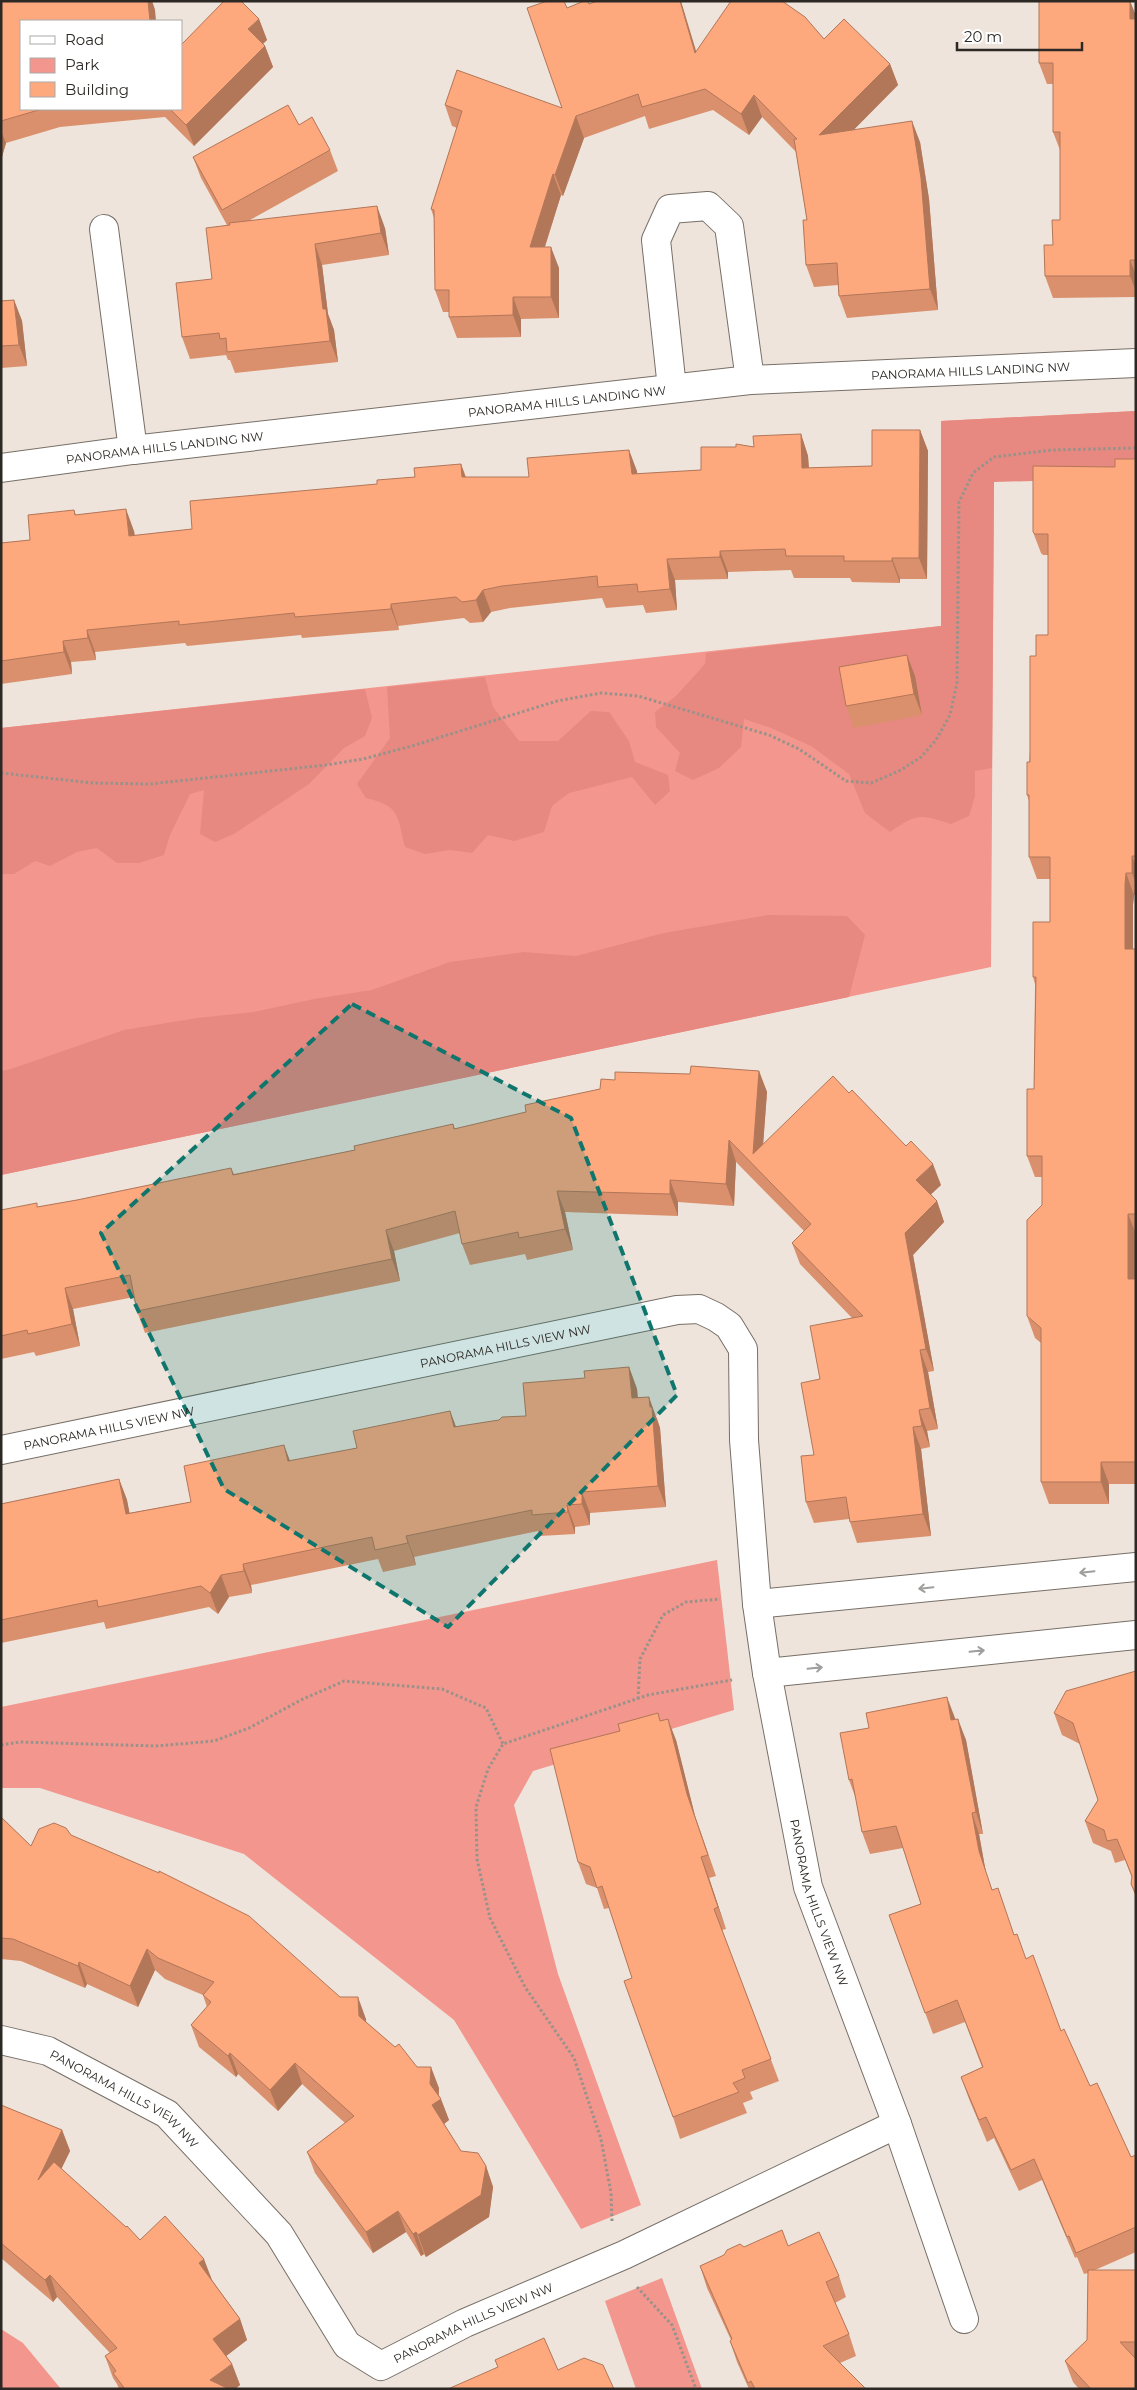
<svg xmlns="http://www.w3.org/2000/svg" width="1137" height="2390" font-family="Montserrat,sans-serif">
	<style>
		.green { fill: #f3968d }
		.forest { fill: #e78980 }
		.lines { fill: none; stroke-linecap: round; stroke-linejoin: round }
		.minor-casing { stroke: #776f67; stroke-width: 30 }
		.path { stroke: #99928b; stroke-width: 3; stroke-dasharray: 2.5 2.5; stroke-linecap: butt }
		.minor { stroke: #fff; stroke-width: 28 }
		.wall { fill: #da906c }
		.shaded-wall { fill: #b27658 }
		.building { fill: #fea87e; stroke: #b27658 }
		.oneway { stroke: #a09f9d }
		.marked { fill: #0f766e; fill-opacity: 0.2; stroke: #0f766e; stroke-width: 4; stroke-dasharray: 10 6; stroke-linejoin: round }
		.labels { text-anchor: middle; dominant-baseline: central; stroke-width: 4.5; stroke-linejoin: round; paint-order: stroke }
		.street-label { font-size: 12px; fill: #2c2925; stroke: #fff }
	</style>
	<rect width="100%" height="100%" fill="#eee4db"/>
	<g class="green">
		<path d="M1136,411L994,482L991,967L1,1175V728L941,626V421Z"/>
		<path d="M717,1560L734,1710L533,1771L514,1805L558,1974L641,2205L581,2229L454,2020L244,1854L40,1788H1V1707Z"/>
		<path d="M662,2278L702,2389H636L605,2301Z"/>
		<path d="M1,2329L23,2343L61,2389H1Z"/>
	</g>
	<g class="forest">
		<path d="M1136,411V478L994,482L992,768L975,771V796L969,816L951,824C920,814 917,813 890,832L865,813L849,774L811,746L771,728L744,719L741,747L719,768L693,780L675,771L680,753L656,727L655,712L676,696L705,664L706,653L941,626V421Z"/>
		<path d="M485,677L493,707L519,741H558L591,711L609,712L629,741L635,762L668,775L670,791L655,805L632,777L569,793L552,806L544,832L514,841L488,835L472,853L450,850L425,854L405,847C397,816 401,806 366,798L357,784L390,738L387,687Z"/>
		<path d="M365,689L372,718L365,736L344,748L309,784L234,834L215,842L200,834L204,790L190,794L170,835L164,855L139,863H117L97,848L77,852L50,866L35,861L14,874H1V728Z"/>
		<path d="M768,915L847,916L865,935L849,997L1,1175V1071L11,1069L124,1030L197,1018L254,1012L314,999L372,990L450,962L524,952L576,956L664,933Z"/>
	</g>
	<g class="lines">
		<g class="minor-casing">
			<g id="minor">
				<path d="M104,229L133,450"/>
				<path d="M672,388L656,240L670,209L708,206L729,226L750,380"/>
				<path id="s1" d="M1,468L133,450L750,380L1136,363"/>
				<path id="s2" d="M1,1450L677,1310L699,1309L716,1317L729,1326L743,1349L744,1440L757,1604L767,1673L808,1887L897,2124L964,2319"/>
				<path d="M757,1604L1136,1567"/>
				<path d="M767,1673L1136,1635"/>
				<path id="s3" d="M1,2040L48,2051L167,2114L279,2234L347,2345L381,2366L465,2323L624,2255L897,2124"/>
			</g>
		</g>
		<g class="path">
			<path d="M1,773L93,783L150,784L326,765L363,759L412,746L557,701L601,693L638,696L769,735L799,749L846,781L871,783L901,770L921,757L936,740L950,715L957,683L959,502L973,473L994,457L1052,450L1136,448"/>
			<path d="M638,1699L640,1659L663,1615L686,1602L720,1599"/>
			<path d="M1,1745L20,1742L156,1746L214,1741L249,1728L301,1700L344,1681L442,1689L486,1708L503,1744"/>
			<path d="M612,2221L611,2193L601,2139L574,2058L525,1987L490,1918L477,1859L476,1807L488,1769L503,1744L648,1695L732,1680"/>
			<path d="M637,2287L672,2325L696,2389"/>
		</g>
		<use href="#minor" class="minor"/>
	</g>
	<g class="wall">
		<path d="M1,1H152L155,10L21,109H181L259,19L267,40L263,44L265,46L273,67L194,146L165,117L60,127L6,143L1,160Z"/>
		<path d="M1039,1H1130L1136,16V297L1053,298L1045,276L1060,220V150L1053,132V84H1047L1039,63Z"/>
		<path d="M589,4L696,52L824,39L890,64L898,85L853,130L920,142L929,199L938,310L847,318L839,296L838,285L814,287L806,265L807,220L796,152L762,117L749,135L713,110L649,129L645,116L584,138L563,196L561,195L545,247L559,268V318L521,319V337L457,338L449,317V312H443L435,290L434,218L431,209L457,128L452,126L445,105L562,108L567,8Z"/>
		<path d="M299,125L330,150L338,171L250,220L385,228L389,255L322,265L328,314L334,330L338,362L235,373L230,360H228L226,355L190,359L182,337L212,279L227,225L201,178L193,157Z"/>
		<path d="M14,300L22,321L27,366L1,368V301Z"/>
		<path d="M920,430L928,451L927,579H900V583L852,582L850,578H794L791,570L728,572V579L675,580L677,610L646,613L643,605L606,608L602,598L510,608L491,612L483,622L470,623L464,618L398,626L399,630L302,638L301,635L187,646L185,643L95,652L96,660L71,662L72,674L1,684V543L30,540L74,510L76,515L134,531L135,536L192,529L377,484L415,477L461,464L466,477H529L629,450L637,474L701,470L754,447L801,434L808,456L809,468L872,466Z"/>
		<path d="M1136,459V895H1134L1133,905V949H1136V1484H1109V1504H1049L1041,1482V1343L1035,1338L1027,1316L1042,1205V1177H1035L1027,1156L1034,1089L1035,984L1033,977L1050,922V879H1037L1029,857V801L1027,795L1036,656L1048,635V555H1043L1041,553L1033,532L1115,467Z"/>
		<path d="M915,676L922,715L854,728L846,706Z"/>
		<path d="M759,1071L767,1092L763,1144L941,1185L931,1194L937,1201L944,1222L913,1255L934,1371L928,1372L938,1429L927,1431L930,1447L921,1449L931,1536L857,1543L849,1519L814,1523L806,1502L814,1455L820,1379L852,1318L800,1264L792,1243L804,1231L736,1162L734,1206L678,1202V1216L565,1212L573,1250L527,1260L525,1254L470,1265L462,1244L460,1233L394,1251L400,1281L145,1333L137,1311L134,1297L73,1309L80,1346L36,1356L34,1352L1,1359V1210L38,1207L77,1200L231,1168L234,1174L355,1150L453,1124L455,1129L526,1112L600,1089L615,1080L690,1074Z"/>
		<path d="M629,1367L637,1389L638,1397L657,1418L660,1428L666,1507L590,1513V1525L575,1527V1534L540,1536L538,1531L414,1557L416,1565L383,1572L378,1559L251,1585L252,1593L229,1597L218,1614L209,1607L106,1629L104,1622L1,1643V1504L119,1479L127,1500L129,1513L191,1502L290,1461L357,1448L450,1411L456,1427L526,1416L585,1378Z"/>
		<path d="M1136,1671V1898L1131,1884L1132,1878L1125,1860L1115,1863L1111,1851L1093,1843L1085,1821L1098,1800L1080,1744L1062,1735L1054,1713Z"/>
		<path d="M955,1720L966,1740L983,1834H979L986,1873L992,1890L1061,2031L1090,2086L1131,2157L1136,2155V2252L1095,2270H1136V2389H1079L1073,2382L1065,2361L1087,2340L1088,2273L1084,2274L1077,2257L1075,2258L1042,2180L1019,2191L994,2138L987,2142L969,2099L961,2077L982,2067L965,2022L933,2034L889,1915L921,1904L903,1848L870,1854L862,1832L856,1799L849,1780Z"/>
		<path d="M661,1721L676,1740L695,1816L716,1876L709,1878L726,1929L722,1930L779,2081L750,2092L753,2099L743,2103L747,2113L680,2139L673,2117L632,1978L609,1908L604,1909L597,1888L586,1884L578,1862Z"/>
		<path d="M1,1817L31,1846L71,1835L340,1997L366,2019V2022L417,2067L439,2088V2095L449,2120L444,2124L461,2151L486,2166L493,2187L489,2217L426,2257L424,2254L421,2256L406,2232L373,2253L315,2173L307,2152L345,2123L302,2084L278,2111L238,2074L236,2077L199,2047L191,2025L207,2007L203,1995L165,1979L155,1970L138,2007L87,1984L85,1988L21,1961L1,1959Z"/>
		<path d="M1,2105L62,2130L70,2151L61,2169L140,2240L212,2280L240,2319L247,2340L226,2356L232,2364L240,2385L235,2389H119L117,2384L113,2378L105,2356L110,2353L57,2297L53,2302L1,2258Z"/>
		<path d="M788,2246L839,2276L846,2297L835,2303L849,2334L856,2356L840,2363L866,2389H749L737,2362L730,2341L731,2340L707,2288L700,2266L744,2247Z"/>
	</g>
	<g class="shaded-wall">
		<path d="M148,1H152L155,10L156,21H150Z"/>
		<path d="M680,1H681L703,74L695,53Z"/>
		<path d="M1130,1L1136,16V36L1130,19Z"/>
		<path d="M259,19L267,40L256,50L248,29Z"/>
		<path d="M265,46L273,67L194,146L186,125Z"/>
		<path d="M890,64L898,85L827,157L819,135Z"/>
		<path d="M754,95L762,117L749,135L741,114Z"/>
		<path d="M576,116L584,138L563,196L555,175Z"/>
		<path d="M912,121L920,142L929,199L938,310L930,289Z"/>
		<path d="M1,131L6,143L1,160Z"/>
		<path d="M553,174L561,195L538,268L530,247Z"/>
		<path d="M377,206L385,228L389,255L381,233Z"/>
		<path d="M315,244L322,265L328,314L334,330L338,362L330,341L323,309Z"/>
		<path d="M551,247L559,268V318L551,297Z"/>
		<path d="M1130,260L1136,275V291L1130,276Z"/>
		<path d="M513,297L521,319V337L513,315Z"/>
		<path d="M14,300L22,321L27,366L19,345Z"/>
		<path d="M920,430L928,451L927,579L919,558Z"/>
		<path d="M801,434L808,456L810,489L802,468Z"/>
		<path d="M629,450L637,471L639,495L632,474Z"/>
		<path d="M461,464L468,485L462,477Z"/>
		<path d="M126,509L134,531L137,558L129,536Z"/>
		<path d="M720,551L728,572V579L720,557Z"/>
		<path d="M892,558L900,579V583L892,561Z"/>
		<path d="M667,559L675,580L677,610L670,589Z"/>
		<path d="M483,590L491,612L483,622L476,600Z"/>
		<path d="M391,604L398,626L399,630L391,609Z"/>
		<path d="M87,630L95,652L96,660L88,638Z"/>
		<path d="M63,641L71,662L72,674L64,652Z"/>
		<path d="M907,655L915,676L922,715L914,694Z"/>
		<path d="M1132,856L1136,866V884L1132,873Z"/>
		<path d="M1126,873L1134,895L1133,905V971L1125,949V884Z"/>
		<path d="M759,1071L767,1092L761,1173L753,1154Z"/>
		<path d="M729,1140L736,1162L734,1206L726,1184Z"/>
		<path d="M933,1164L941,1185L924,1201L916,1180Z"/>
		<path d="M670,1180L678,1202V1216L670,1194Z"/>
		<path d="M557,1191L565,1212L573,1250L565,1229Z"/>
		<path d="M937,1201L944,1222L913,1255L934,1371L926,1349L905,1233Z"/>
		<path d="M1128,1214L1136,1234V1299L1128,1279Z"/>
		<path d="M386,1230L394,1251L400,1281L392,1259Z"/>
		<path d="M65,1288L73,1309L80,1346L72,1324Z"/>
		<path d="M920,1350L928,1372L938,1429L930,1408Z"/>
		<path d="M629,1367L637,1389L639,1419L632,1398Z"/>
		<path d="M649,1397L660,1428L666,1507L658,1486Z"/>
		<path d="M919,1410L927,1431L930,1447L922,1426Z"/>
		<path d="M450,1411L458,1432L454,1427Z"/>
		<path d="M913,1427L921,1449L931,1536L923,1514Z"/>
		<path d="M284,1445L292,1466L288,1461Z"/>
		<path d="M1101,1462L1109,1484V1504L1101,1482Z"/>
		<path d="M119,1479L127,1500L134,1535L126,1514Z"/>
		<path d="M582,1492L590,1513V1525L582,1504Z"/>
		<path d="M567,1505L575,1527V1534L568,1512Z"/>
		<path d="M406,1536L414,1557L416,1565L408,1543Z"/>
		<path d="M243,1564L251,1585L252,1593L244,1571Z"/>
		<path d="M221,1575L229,1597L218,1614L210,1593Z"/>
		<path d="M947,1697L955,1718L959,1742L951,1720Z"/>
		<path d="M668,1719L676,1740L695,1816L716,1876L687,1794Z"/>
		<path d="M958,1719L966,1740L983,1834L976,1812Z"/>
		<path d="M972,1813L979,1834L986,1873L979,1851Z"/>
		<path d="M701,1857L709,1878L726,1929L718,1907Z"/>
		<path d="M147,1949L155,1970L138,2007L130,1986Z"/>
		<path d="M79,1962L87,1984L85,1988L78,1966Z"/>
		<path d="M358,1997L366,2019L367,2038L359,2016Z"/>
		<path d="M230,2053L238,2074L236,2077L228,2056Z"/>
		<path d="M295,2063L302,2084L278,2111L270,2090Z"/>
		<path d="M431,2067L439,2088L438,2101L441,2099L449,2120L440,2127L432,2105L430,2084Z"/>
		<path d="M62,2130L70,2151L46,2201L38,2180Z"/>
		<path d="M486,2166L493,2187L489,2217L426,2257L418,2235Z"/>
		<path d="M398,2211L406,2232L373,2253L366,2232Z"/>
		<path d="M416,2232L424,2254L421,2256L413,2234Z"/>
		<path d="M204,2259L212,2280L207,2285L199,2263Z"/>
		<path d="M50,2275L57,2297L53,2302L45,2280Z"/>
		<path d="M240,2319L247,2340L221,2360L213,2339Z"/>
		<path d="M232,2364L240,2385L235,2389H214L210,2380Z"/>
	</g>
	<g class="building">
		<path d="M1,1H148L150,21H21V109H42L1,121Z"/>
		<path d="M224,1H241L259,19L248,29L265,46L186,125L170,109H181V45Z"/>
		<path d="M547,1H564L567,8L584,1H588L589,4L597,1H680L695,53L731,1H782L805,17L824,39L844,19L890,64L819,135L912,121L921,178L930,289L839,296L837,263L806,265L803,220H807L794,139H797L754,95L741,114L705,89L642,107L638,94L576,116L555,175L553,174L530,247H551V297H513V315L449,317V290H435L434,210L431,209L462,111L445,105L457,70L562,108L527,8Z"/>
		<path d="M1039,1H1130V19H1136V260H1130V276H1045L1044,245H1053L1052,220H1060V132H1053V63H1039Z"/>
		<path d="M288,105L299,125L312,117L330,150L222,210L193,157Z"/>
		<path d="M377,206L381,233L315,244L323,309H326L330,341L227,352L226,338L220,339L219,333L182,337L176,283L212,279L206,228L230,225L229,223Z"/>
		<path d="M14,300L19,345L1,346V301Z"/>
		<path d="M872,430H920L919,558H892V561H844V556H786L785,549L720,551V557L667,559L670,589L638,592L637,584L598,587L597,576L502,586L483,590L476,600L462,602L456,597L391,604V609L295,617L294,613L179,625V621L87,630L88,638L63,641L64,652L1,661V543L30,540L28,515L74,510L75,515L126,509L129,536L192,529L190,501L377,484V480L415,477L414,468L461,464L462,477H529L527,458L629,450L632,474L701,470V447H736V444L754,447L753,436L801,434L802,468L872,466Z"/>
		<path d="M1115,459H1136V856H1132V873H1126L1125,884V949H1136V1214H1128V1279H1136V1462H1101V1482H1041V1328L1027,1316V1220L1042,1205V1156H1027V1089H1034L1036,977H1033V922H1050V857H1029V795H1027V762H1030V656H1036V635H1048V534H1035L1033,532V466L1115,467Z"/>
		<path d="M907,655L914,694L846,706L839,667Z"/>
		<path d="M691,1066L759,1071L753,1154L833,1076L849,1093L852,1090L906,1146L911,1141L933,1164L916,1180L937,1201L905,1233L926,1349L920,1350L930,1408L919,1410L922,1426L913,1427L923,1514L850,1522L846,1497L806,1502L801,1456L814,1455L801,1383L820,1379L810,1326L863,1316L792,1243L811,1224L729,1140L726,1184L670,1180V1194L557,1191L565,1229L519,1238L518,1232L462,1244L455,1211L386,1230L392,1259L137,1311L130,1275L65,1288L72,1324L28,1334L27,1330L1,1336V1210L37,1203V1207L77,1200L231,1168L233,1175L355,1150L354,1146L453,1124L454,1129L526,1112L525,1105L600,1089L601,1079L615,1080V1072L690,1074Z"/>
		<path d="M629,1367L632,1398L649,1397L650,1407H652L658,1486L582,1492V1504L567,1505L568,1512L532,1515V1510L406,1536L408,1543L375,1550L372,1537L243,1564L244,1571L221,1575L210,1593L201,1586L98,1607L97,1600L1,1620V1504L119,1479L126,1514L191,1502L184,1466L284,1445L288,1461L357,1448L353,1431L450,1411L454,1427L499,1420L502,1417L526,1416L523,1383L585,1378L584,1371Z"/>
		<path d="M1136,1671V1894L1131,1884L1132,1876L1117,1839L1107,1841L1104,1830L1085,1821L1098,1800L1073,1723L1054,1713L1066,1691Z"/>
		<path d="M947,1697L951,1720L958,1719L976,1812L972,1813L979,1851L992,1890L998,1888L1014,1935L1017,1934L1026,1959L1033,1955L1061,2031L1064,2029L1090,2086L1097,2083L1131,2157L1136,2155V2227L1076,2253L1069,2236L1067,2237L1034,2159L1011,2170L986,2117L979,2120L961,2077L983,2067L957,2000L925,2013L889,1915L921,1904L896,1826L862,1832L852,1779L849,1780L840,1733L869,1728L866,1713Z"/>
		<path d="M658,1713L660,1721L668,1719L687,1794L708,1855L701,1857L718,1907L714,1909L771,2059L742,2070L745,2078L733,2083L739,2092L673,2117L624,1981L632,1978L602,1886L597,1888L590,1867L578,1862L550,1749L620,1731L618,1724Z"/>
		<path d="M1,1817L31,1846L39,1829L54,1823L66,1828L71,1835L159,1873V1871L249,1916L340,1997H358L359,2016L395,2047L399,2044L417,2067H431L430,2084L441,2099L432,2105L461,2151L478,2153L486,2166L481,2195L418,2235L416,2232L413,2234L398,2211L366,2232L307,2152L354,2116L295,2063L270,2090L230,2053L228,2056L191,2025L211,2002L203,1995L214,1982L158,1958L147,1949L130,1986L79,1962L78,1966L13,1939L1,1938Z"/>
		<path d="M1,2105L62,2130L38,2180L54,2162L126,2227L127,2226L140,2240L165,2216L204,2259L199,2263L240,2319L213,2339L232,2364L210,2380L229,2389H125L113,2373L116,2371L105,2356L117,2348L50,2275L45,2280L1,2243Z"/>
		<path d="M782,2230L788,2246L819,2232L839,2276L826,2282L849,2334L823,2346L866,2389H755L751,2381L748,2383L730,2341L732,2339L700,2266L724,2255L727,2250L740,2244L744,2247Z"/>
		<path d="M1088,2270H1136V2342H1120L1136,2359V2389H1091L1065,2361L1087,2340Z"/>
		<path d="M544,2338L558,2370L584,2358L603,2365L614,2389H448L498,2367L495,2360Z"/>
	</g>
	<defs><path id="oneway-shaft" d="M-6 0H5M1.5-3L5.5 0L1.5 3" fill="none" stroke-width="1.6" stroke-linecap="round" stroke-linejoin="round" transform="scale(1.25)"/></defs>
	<g class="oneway">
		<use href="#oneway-shaft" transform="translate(1087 1572) rotate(174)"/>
		<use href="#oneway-shaft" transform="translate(926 1588) rotate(174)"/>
		<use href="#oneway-shaft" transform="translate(977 1651) rotate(-6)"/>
		<use href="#oneway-shaft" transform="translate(815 1668) rotate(-6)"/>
	</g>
	<path class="marked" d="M352,1004L571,1118L677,1395L448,1627L224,1489L101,1233Z"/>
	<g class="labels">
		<g class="street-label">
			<text stroke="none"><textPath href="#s1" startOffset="975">PANORAMA HILLS LANDING NW</textPath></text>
			<text stroke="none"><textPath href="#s1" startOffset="570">PANORAMA HILLS LANDING NW</textPath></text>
			<text stroke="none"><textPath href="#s1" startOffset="165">PANORAMA HILLS LANDING NW</textPath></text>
			<text stroke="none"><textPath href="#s2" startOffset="515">PANORAMA HILLS VIEW NW</textPath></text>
			<text stroke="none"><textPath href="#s2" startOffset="110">PANORAMA HILLS VIEW NW</textPath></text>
			<text stroke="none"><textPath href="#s2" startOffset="1335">PANORAMA HILLS VIEW NW</textPath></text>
			<text stroke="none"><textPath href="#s3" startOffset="139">PANORAMA HILLS VIEW NW</textPath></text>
			<text stroke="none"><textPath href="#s3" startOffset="619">PANORAMA HILLS VIEW NW</textPath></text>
		</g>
	</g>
	<rect width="1137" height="2390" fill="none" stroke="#2c2925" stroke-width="5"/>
	<rect x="20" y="20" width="162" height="90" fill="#ffffff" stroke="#aba9a8"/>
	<rect x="30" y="36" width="25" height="8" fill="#ffffff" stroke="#aba9a8"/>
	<text x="65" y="45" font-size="15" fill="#2c2925">Road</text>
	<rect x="30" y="58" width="25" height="15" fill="#f3968d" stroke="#aba9a8"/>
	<text x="65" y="70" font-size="15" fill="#2c2925">Park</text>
	<rect x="30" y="82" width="25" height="15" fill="#fea87e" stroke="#aba9a8"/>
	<text x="65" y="95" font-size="15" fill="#2c2925">Building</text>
	<path d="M957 42v8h125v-8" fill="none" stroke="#2c2925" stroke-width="2.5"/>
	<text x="964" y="42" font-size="15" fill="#2c2925" stroke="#ffffff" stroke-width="4" paint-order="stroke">20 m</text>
</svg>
